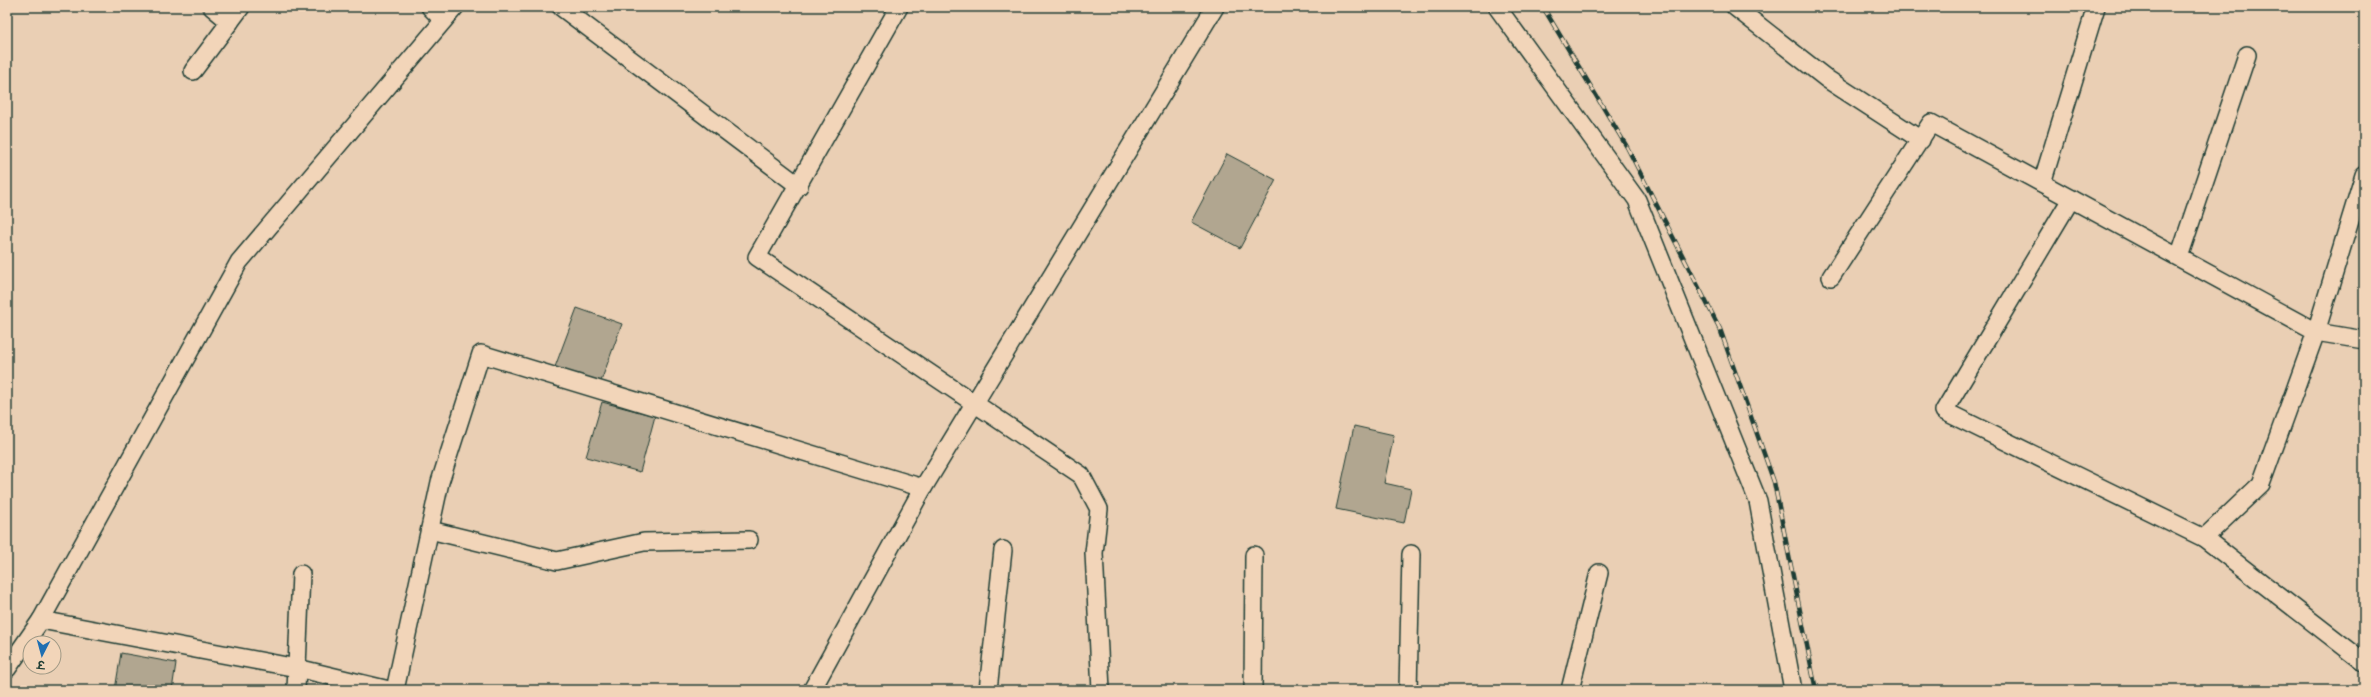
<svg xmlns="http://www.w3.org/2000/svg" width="2371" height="697" font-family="'Comic Neue','Playpen Sans Deva',sans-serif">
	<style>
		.building { fill: #b1a690; stroke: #1f3d34 }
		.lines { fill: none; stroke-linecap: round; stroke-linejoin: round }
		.service-casing { stroke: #1f3d34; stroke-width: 20 }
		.service { stroke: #f2d5b9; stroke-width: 17 }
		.rail-casing { stroke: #1f3d34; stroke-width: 4.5 }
		.rail { stroke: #f2d5b9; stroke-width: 3; stroke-dasharray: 9; stroke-linecap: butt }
	</style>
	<rect width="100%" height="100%" fill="#eacfb4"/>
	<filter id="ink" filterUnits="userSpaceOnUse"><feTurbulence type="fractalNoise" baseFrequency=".025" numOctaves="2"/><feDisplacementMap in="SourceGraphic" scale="8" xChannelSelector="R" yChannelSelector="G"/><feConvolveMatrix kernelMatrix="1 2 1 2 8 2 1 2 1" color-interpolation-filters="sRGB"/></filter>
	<g filter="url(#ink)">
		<g class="building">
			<path d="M1227,154L1276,180L1240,248L1191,222Z"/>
			<path d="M577,308L622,324L600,384L555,367Z"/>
			<path d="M602,402L655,416L640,472L586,457Z"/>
			<path d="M1354,426L1394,435L1384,483L1411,489L1404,523L1336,509Z"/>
			<path d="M121,653L176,663L172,690H115Z"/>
		</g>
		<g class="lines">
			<g class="service-casing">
				<g id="service">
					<path d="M212,7L230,22"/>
					<path d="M430,7L443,20"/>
					<path d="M561,7L799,186"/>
					<path d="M899,7L757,257L1081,475L1099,509L1094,553L1101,690"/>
					<path d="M1497,7L1637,200L1758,501L1793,690"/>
					<path d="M1735,7L1827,79L1921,140"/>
					<path d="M193,71L241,7"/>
					<path d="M2042,183L2096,7"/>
					<path d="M2071,199L1944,411L2204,538L2364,662"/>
					<path d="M2179,257L2247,55"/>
					<path d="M1831,277L1931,123L2316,332L2364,340"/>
					<path d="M430,530L557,561L644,542L749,540"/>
					<path d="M2204,538L2261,484L2316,332L2364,175"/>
					<path d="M41,620L239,262L455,7"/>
					<path d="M7,669L41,620L297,668L389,690"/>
					<path d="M296,690L301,574"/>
					<path d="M395,690L440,482L481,354L923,488"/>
					<path d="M812,690L923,488L1215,7"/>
					<path d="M988,690L1003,550"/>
					<path d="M1253,690L1254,555"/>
					<path d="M1408,690L1411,554"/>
					<path d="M1570,690L1599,573"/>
				</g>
			</g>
			<use href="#service" class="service"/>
			<g class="rail-casing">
				<path id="rail" d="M1543,7L1627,147L1720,329L1774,482L1816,690"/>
			</g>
			<use href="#rail" class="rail"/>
		</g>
	</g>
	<rect width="2371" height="697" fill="none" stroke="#f2d5b9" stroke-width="24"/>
	<rect x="12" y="12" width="2347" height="673" fill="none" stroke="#1f3d34" stroke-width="1.5" filter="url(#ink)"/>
	<g transform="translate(42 655) rotate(186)"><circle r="19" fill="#f2d5b9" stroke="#9e9884"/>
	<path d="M0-3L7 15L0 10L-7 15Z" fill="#1f6fb2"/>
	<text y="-6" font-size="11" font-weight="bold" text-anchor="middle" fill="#1f3d34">उ</text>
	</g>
</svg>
